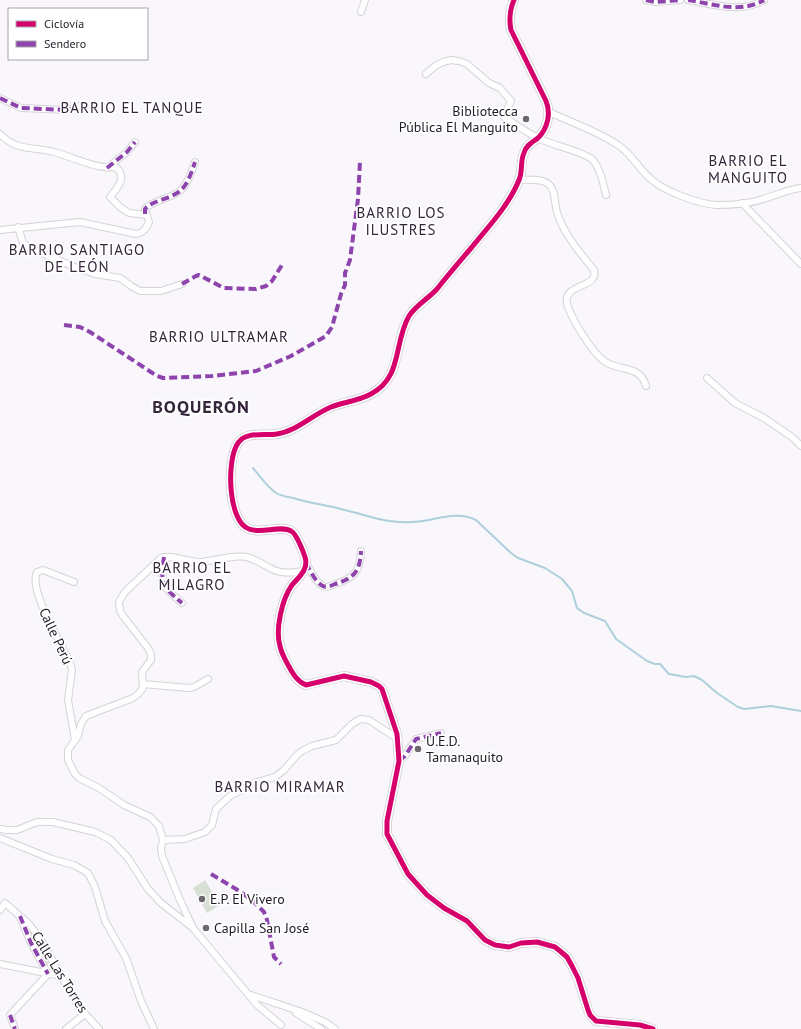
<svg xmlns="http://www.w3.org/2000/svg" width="801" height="1029" font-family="'PT Sans',sans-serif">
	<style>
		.green { fill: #d8e0d5 }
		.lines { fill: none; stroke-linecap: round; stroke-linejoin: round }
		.stream { stroke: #add0dc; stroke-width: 2 }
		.minor-casing { stroke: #d6d2d9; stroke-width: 8 }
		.tertiary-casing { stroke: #d6d2d9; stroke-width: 10 }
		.minor { stroke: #fefefe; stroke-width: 6 }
		.tertiary { stroke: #fefefe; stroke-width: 8 }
		.quiet { stroke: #8e44ad; stroke-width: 4; stroke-dasharray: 8 4; stroke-linecap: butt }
		.cycleway-casing { stroke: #fff; stroke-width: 8 }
		.cycleway { stroke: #d6006c; stroke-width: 5 }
		.poi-dot { fill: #6d6870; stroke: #fff; stroke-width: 1.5 }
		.labels { text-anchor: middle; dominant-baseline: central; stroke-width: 3.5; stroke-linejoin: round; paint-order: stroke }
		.poi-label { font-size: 14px; fill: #221b25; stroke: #fff; text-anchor: start }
		.street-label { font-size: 14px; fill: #221b25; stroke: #fff }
		.neighbourhood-label { font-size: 15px; letter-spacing: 1px; fill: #34253b; stroke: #fff }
		.district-label { font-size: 18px; font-weight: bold; letter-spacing: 1px; fill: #34253b; stroke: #fff }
	</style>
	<rect width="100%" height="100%" fill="#f9f7fb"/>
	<g class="green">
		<path d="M205,880L220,905L207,913L193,888Z"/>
		<path d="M26,925H28L52,963L46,966L32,942Z"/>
	</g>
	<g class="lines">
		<path class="stream" d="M253,468C260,476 267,487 276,493C281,496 288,497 293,498C309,503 325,505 341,509C367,515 386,524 413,522C434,521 456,510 476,520L511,553L518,558L545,568L562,579L572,591L577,608L584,613L605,621L616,639L647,661L655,664H660L669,674L686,677L694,676L702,680L717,693L738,707L744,709L771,706L801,711"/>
		<g class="minor-casing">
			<g id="minor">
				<path d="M646,0L655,2L680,0"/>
				<path d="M688,0C713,4 741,14 764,0"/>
				<path d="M361,12L365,0"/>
				<path d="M426,74L435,66L443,62L451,60L459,61L467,64L489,83L500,88L511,101L504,117C515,124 526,132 538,138C551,145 585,152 593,160C601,170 603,183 606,195"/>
				<path d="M0,98L21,108L68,110L82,105"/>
				<path d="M549,112C571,122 599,132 618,145C633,155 639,170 652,180C666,192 699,204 717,205C732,205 749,204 763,199C775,196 788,189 801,188"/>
				<path d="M0,134C18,152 32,146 54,152C69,156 83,163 98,166C104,168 111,166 117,168C127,179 117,188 110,197L120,207L129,213L147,215L149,222C146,229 143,233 136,234L80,222L0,230"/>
				<path d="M107,168L127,152L135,142"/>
				<path d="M519,180C528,180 539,178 547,183C556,188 554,203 557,212C563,233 580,253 594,270C599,290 559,282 568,307C573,321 592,352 604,361C619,372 640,364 646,386"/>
				<path d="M742,203L801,264"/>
				<path d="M145,214V209C152,200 172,199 181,190C188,184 192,171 195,162"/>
				<path d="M18,227L23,243L32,249L77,268L95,274L120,278L131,286L140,291H161L182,284"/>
				<path d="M707,378L735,403L764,418L792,437L801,446"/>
				<path d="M164,557C160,584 162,586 182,603"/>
				<path d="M306,563C310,570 315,582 323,586C326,588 331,586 335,584C355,578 360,571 361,551"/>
				<path d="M74,582L43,570L37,572C28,590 62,644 70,663L72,670L68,700L75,740"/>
				<path d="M143,684L189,688L194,687L208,679"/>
				<path d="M399,761L405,756L416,739L441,733"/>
				<path d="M0,829L6,830H17L37,822H53L95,832L111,840L128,858L148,889L161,903L193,928L257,1005L281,1025"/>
				<path d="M0,838L52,859L74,865L88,873L95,887L105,921L126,958L141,1001L154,1029"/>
				<path d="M163,840L185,839L205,832L212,825L216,809L230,796L254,783L275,777L284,770L297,755L302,751L312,746L336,740L352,724L360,719L369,720L398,739"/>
				<path d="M0,910L5,903L29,924L41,940L78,1006L99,1029"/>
				<path d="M193,928L180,900L162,856L161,848L163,840L159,826L150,817L124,805L99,788L79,778L75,774L68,760V750L78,736L81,724L86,716L133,698L138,694L143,688L142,672L151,660V654L148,648L123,616L120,611L119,602L125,592L161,558C175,554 187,563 201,562C216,561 232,554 247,557C255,559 262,564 270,568C280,574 291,573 303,571"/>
				<path d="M0,964L61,976"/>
				<path d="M251,995L302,1012L325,1022L335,1029"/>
				<path d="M296,1013L321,1029"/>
				<path d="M15,1029L10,1015L48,974L31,943L20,917"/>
				<path d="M66,1029L85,1014"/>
			</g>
		</g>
		<g class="tertiary-casing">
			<path id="tertiary" d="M514,0C510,9 509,20 511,30L546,101C551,113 548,128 538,138C533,142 526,145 524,153C520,161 523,171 519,180C509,205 489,226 472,247C460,261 448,275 437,289C428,299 416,305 409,316C393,344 403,377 371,394C358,401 344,402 331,407C312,415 297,431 277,434C264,436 246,431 238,443C226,460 228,522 249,529C261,534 281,525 291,531C296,533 303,551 305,557C309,569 299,577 292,585C282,599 275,630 280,646C281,652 284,657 287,663C292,672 296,681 306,685L344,676L371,682L379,686L382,689L397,734L399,761L387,821V834L408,874L427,895L444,908L467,921L485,940L495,945L509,947L521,943L537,942L555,947L560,951L567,957L572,966L578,978L588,1010L590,1015L596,1021L640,1025L653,1029"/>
		</g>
		<use href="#minor" class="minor"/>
		<use href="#tertiary" class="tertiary"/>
		<g class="quiet">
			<path d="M646,0L655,2L680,0"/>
			<path d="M688,0C713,4 741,14 764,0"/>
			<path d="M0,98L21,108L68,110L82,105"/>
			<path d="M107,168L127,152L135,142"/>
			<path d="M145,214V209C152,200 172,199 181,190C188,184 192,171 195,162"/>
			<path d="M182,284L196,276L199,275L224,288L256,289L266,286L272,281L282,265"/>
			<path d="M64,325L80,327L90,332L157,376L163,378L212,376L256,371L291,356L326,336L332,327L341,294L345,285V273L350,260L358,199L360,161"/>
			<path d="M164,557C160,584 162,586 182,603"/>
			<path d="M306,563C310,570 315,582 323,586C326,588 331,586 335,584C355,578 360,571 361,551"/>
			<path d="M399,761L405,756L416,739L441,733"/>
			<path d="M211,874L236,889L252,900L264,912L267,920L274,957L281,964"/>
			<path d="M20,916L31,943L48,974"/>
			<path d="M10,1015L15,1029"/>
		</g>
		<g class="cycleway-casing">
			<path id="cycleway" d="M514,0C510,9 509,20 511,30L546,101C551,113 548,128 538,138C533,142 526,145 524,153C520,161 523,171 519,180C509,205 489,226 472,247C460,261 448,275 437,289C428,299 416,305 409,316C393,344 403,377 371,394C358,401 344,402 331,407C312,415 297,431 277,434C264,436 246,431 238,443C226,460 228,522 249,529C261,534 281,525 291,531C296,533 303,551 305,557C309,569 299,577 292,585C282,599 275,630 280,646C281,652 284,657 287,663C292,672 296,681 306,685L344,676L371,682L379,686L382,689L397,734L399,761L387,821V834L408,874L427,895L444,908L467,921L485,940L495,945L509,947L521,943L537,942L555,947L560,951L567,957L572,966L578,978L588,1010L590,1015L596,1021L640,1025L653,1029"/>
		</g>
		<use href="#cycleway" class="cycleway"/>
	</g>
	<g class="poi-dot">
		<circle cx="526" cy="119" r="4"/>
		<circle cx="418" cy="749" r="4"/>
		<circle cx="202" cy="899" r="4"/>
		<circle cx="206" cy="928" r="4"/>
	</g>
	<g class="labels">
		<g class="poi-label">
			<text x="518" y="111" text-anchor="end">Bibliotecca<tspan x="518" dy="16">Pública El Manguito</tspan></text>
			<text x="426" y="741">U.E.D.<tspan x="426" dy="16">Tamanaquito</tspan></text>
			<text x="210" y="899">E.P. El Vivero</text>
			<text x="214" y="928">Capilla San José</text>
		</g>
		<g class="street-label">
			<text transform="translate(56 636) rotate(65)">Calle Perú</text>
			<text transform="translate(60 972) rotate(58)">Calle Las Torres</text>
		</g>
		<g class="neighbourhood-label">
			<text x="132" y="107">BARRIO EL TANQUE</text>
			<text x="748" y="160">BARRIO EL<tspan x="748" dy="17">MANGUITO</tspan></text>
			<text x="401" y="212">BARRIO LOS<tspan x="401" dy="17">ILUSTRES</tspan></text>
			<text x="77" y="249">BARRIO SANTIAGO<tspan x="77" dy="17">DE LEÓN</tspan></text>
			<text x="219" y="336">BARRIO ULTRAMAR</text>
			<text x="192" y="567">BARRIO EL<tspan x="192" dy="17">MILAGRO</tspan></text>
			<text x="280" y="786">BARRIO MIRAMAR</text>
		</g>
		<g class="district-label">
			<text x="201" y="406">BOQUERÓN</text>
		</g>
	</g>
	<rect x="8" y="8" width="140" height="52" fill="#ffffff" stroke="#a7a4a8"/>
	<rect x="16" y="21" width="20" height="6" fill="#d6006c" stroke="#a7a4a8"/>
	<text x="44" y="28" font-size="12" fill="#221b25">Ciclovía</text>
	<rect x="16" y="41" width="20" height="6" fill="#8e44ad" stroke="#a7a4a8"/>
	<text x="44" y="48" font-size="12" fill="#221b25">Sendero</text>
</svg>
